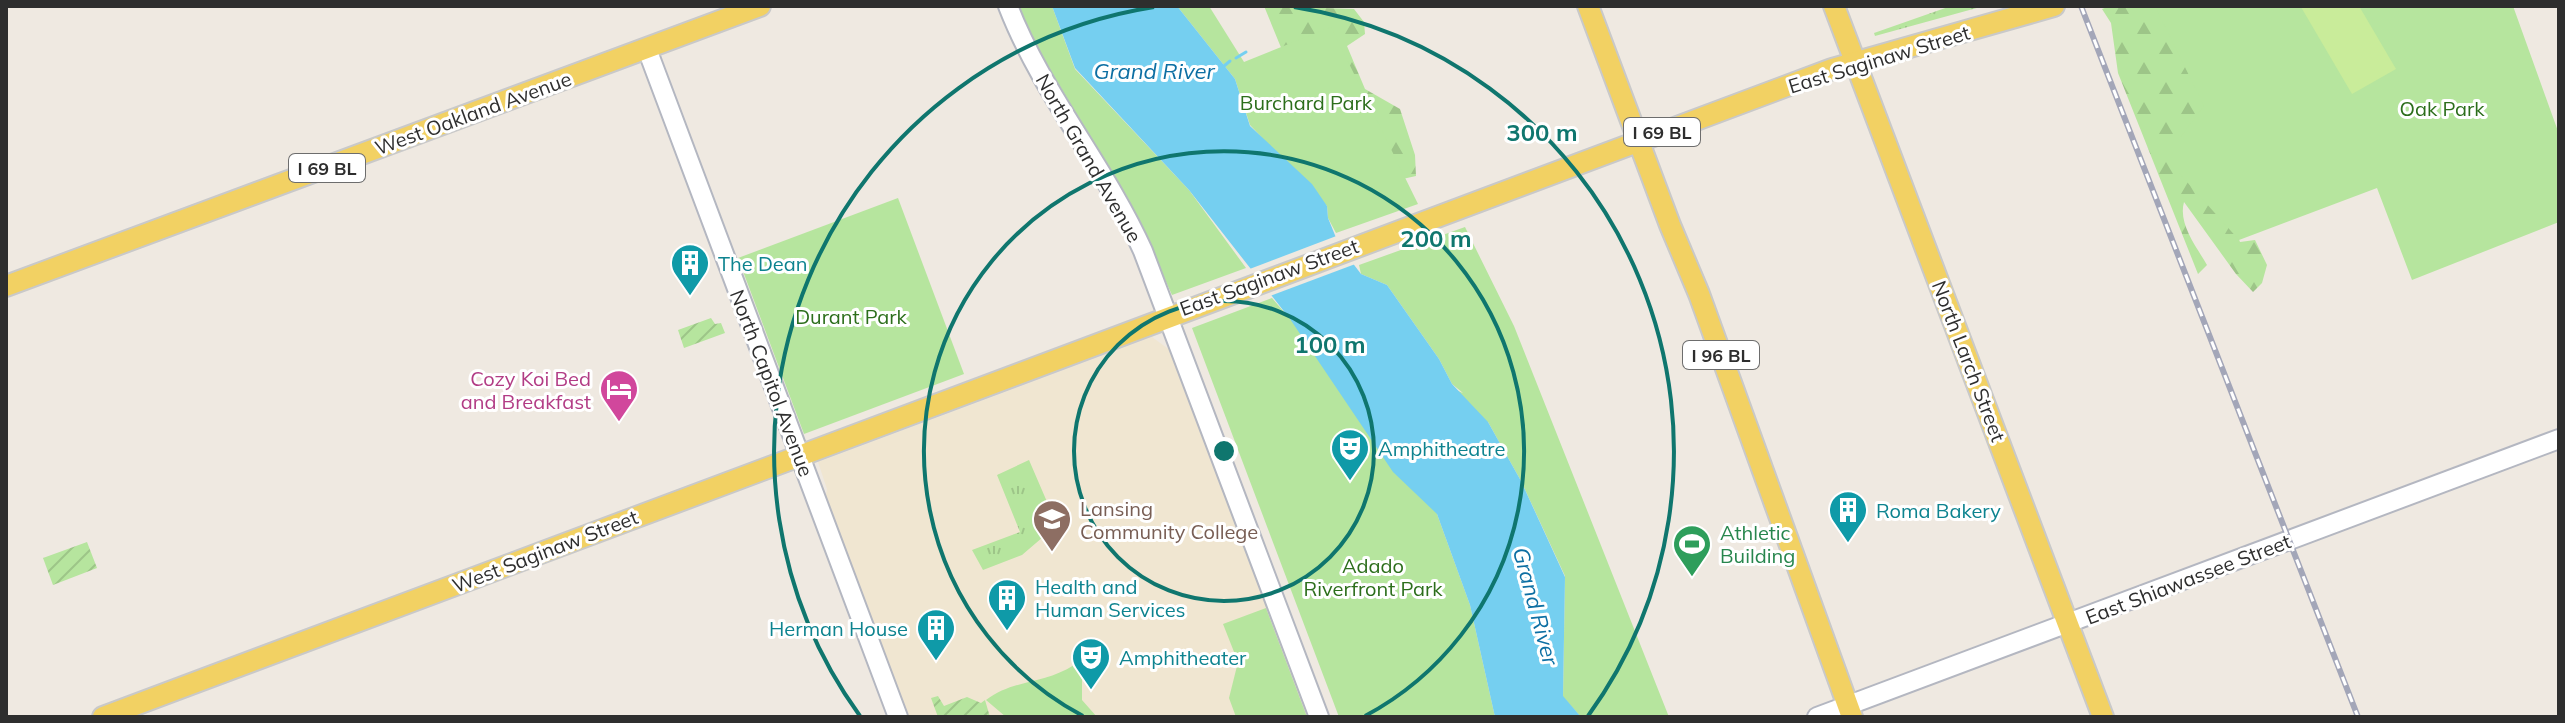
<svg xmlns="http://www.w3.org/2000/svg" width="2565" height="723" font-family="Mulish,sans-serif">
	<style>
		.education { fill: #f0e6d1 }
		.grass { fill: url(#grass-tufts) }
		.forest { fill: url(#forest-firs) }
		.park { fill: #b6e59e }
		.garden { fill: url(#garden-furrows) }
		.pitch { fill: #c9ec9a }
		.water { fill: #75cff0 }
		.pier { fill: #efe9e1 }
		.lines { fill: none; stroke-linecap: round; stroke-linejoin: round }
		.stream { stroke: #75cff0; stroke-width: 3 }
		.secondary-casing { stroke: #b4b7c1; stroke-width: 22 }
		.primary-casing { stroke: #c9c9c9; stroke-width: 24 }
		.secondary { stroke: #fff; stroke-width: 18 }
		.primary { stroke: #f2d163; stroke-width: 20 }
		.rail-casing { stroke: #a3a6b8; stroke-width: 6 }
		.rail { stroke: #fff; stroke-width: 3; stroke-dasharray: 9; stroke-linecap: butt }
		.ring { fill: none; stroke: #0f766e; stroke-width: 4 }
		.labels { text-anchor: middle; dominant-baseline: central; stroke-width: 6; stroke-linejoin: round; paint-order: stroke }
		.shield { fill: #fff; stroke: #6d6d6d; stroke-width: 2 }
		.shield-label { font-size: 18px; font-weight: bold; fill: #2e2e2e }
		.street-label { font-size: 20px; fill: #2e2e2e; stroke: #fff }
		.park-label { font-size: 20px; fill: #2c6e1b; stroke: #fff }
		.culture-label { font-size: 20px; fill: #0d838f; stroke: #fff; text-anchor: start }
		.hotel-label { font-size: 20px; fill: #b23c85; stroke: #fff; text-anchor: end }
		.education-label { font-size: 20px; fill: #785e54; stroke: #fff; text-anchor: start }
		.leisure-label { font-size: 20px; fill: #27864d; stroke: #fff; text-anchor: start }
		.water-label { font-size: 22px; font-style: italic; fill: #0d6fa3; stroke: #fff }
		.centre { fill: #0f766e; stroke: #fff; stroke-width: 4 }
		.ring-label { font-size: 24px; text-anchor: middle; font-weight: bold; fill: #0f766e; stroke: #fff; stroke-width: 6; stroke-linejoin: round; paint-order: stroke }
	</style>
	<defs>
		<pattern id="grass-tufts" width="24" height="20" patternUnits="userSpaceOnUse" patternTransform="scale(2)"><rect width="24" height="20" fill="#b6e59e"/><path d="M3 7l-1-3M5 7V3M7 7l1-3M15 17l-1-3M17 17v-4M19 17l1-3" fill="none" stroke="#9dc588"/></pattern>
		<pattern id="forest-firs" width="22" height="20" patternUnits="userSpaceOnUse" patternTransform="scale(2)"><rect width="22" height="20" fill="#b6e59e"/><path d="M5 1l3.5 6h-7zM16 11l3.5 6h-7z" fill="#9dc588"/></pattern>
		<pattern id="garden-furrows" width="10" height="10" patternUnits="userSpaceOnUse" patternTransform="scale(2)"><rect width="10" height="10" fill="#b6e59e"/><path d="M-1 1l2-2M0 10L10 0M9 11l2-2" fill="none" stroke="#9dc588"/></pattern>
	</defs>
	<rect width="100%" height="100%" fill="#efe9e1"/>
	<path class="education" d="M1152,337L1189,364L1316,717H908L825,501L827,489L818,462Z"/>
	<g class="grass">
		<path d="M1951,6H1984L1875,36L1874,33Z"/>
		<path d="M1029,460L1057,525L1022,555L983,570L972,550L1020,532L997,475Z"/>
	</g>
	<g class="forest">
		<path d="M1264,6L1354,9L1364,22L1365,34L1347,46L1365,89L1400,109L1415,155L1416,176L1398,180L1282,50Z"/>
		<path d="M2110,6H2240L2236,231L2240,242L2255,240L2267,265L2262,283L2253,292L2236,274L2184,202C2178,224 2196,246 2207,265L2198,274L2118,73L2111,23L2102,9Z"/>
	</g>
	<g class="park">
		<path d="M1019,6H1052L1075,69L1189,190L1246,268L1172,295L1129,200L1036,47Z"/>
		<path d="M1177,6H1209L1244,62L1331,27L1418,204L1336,233L1328,218L1327,206L1250,125L1235,79Z"/>
		<path d="M2155,6H2513L2559,134V222L2412,280L2377,188L2239,240L2179,173V139L2204,106Z"/>
		<path d="M898,198L964,374L804,434L738,258Z"/>
		<path d="M1465,227L1514,326L1669,717H1581L1563,697L1565,576L1521,481L1488,422L1437,514L1470,605L1495,717H1339L1192,328L1272,298L1290,319L1463,393L1452,384L1439,359L1387,285L1361,274L1359,265Z"/>
		<path d="M1266,608L1307,717H1236L1229,698L1238,662L1223,624Z"/>
		<path d="M1074,665L1082,679V700L1097,717H1006L986,700C1014,679 1045,684 1074,665Z"/>
	</g>
	<g class="garden">
		<path d="M711,318L715,324L721,323L725,333L684,348L678,330Z"/>
		<path d="M87,542L97,568L53,585L43,558Z"/>
		<path d="M938,696L944,706L967,697L981,703L985,700L990,717H938L931,698Z"/>
	</g>
	<path class="pitch" d="M2359,6L2396,69L2352,94L2301,7Z"/>
	<path class="water" d="M1052,6H1177L1235,79L1250,126L1312,184L1327,206L1328,218L1339,245L1361,274L1387,285L1439,359L1452,384L1488,422L1521,481L1565,577L1563,696L1581,717H1495L1470,605L1437,514L1393,472L1290,319L1189,190L1075,68Z"/>
	<path class="pier" d="M1339,235L1358,263L1267,297L1247,270Z"/>
	<g class="lines">
		<g class="stream">
			<path d="M1236,58L1246,52"/>
			<path d="M1224,66L1230,61"/>
		</g>
		<g class="secondary-casing">
			<g id="secondary">
				<path d="M1008,6C1042,94 1105,166 1143,251L1319,717"/>
				<path d="M647,49L898,717"/>
				<path d="M1817,717L2559,439"/>
			</g>
		</g>
		<g class="primary-casing">
			<g id="primary">
				<path d="M1588,6L1670,225L1699,294L1852,717"/>
				<path d="M1834,6L2103,717"/>
				<path d="M6,286L760,6"/>
				<path d="M103,717L1832,69L2054,6"/>
			</g>
		</g>
		<use href="#secondary" class="secondary"/>
		<use href="#primary" class="primary"/>
		<g class="rail-casing">
			<path id="rail" d="M2081,6L2358,717"/>
		</g>
		<use href="#rail" class="rail"/>
	</g>
	<g class="ring">
		<circle cx="1224" cy="451" r="150"/>
		<path d="M1083 716A300 300 0 1 1 1365 716"/>
		<path d="M860 716A450 450 0 0 1 1154 7M1294 7A450 450 0 0 1 1588 716"/>
	</g>
	<defs>
		<g id="building-pin" transform="scale(2)"><path d="M0 17L-7.5 6A9.5 9.5 0 1 1 7.5 6Z" fill="#0f9aa8" stroke="#fff"/><path d="M-4-6H4V6H1V3H-1V6H-4ZM-2.5-4.3h1.7v1.8h-1.7ZM.8-4.3h1.7v1.8H.8ZM-2.5-1h1.7V.8h-1.7ZM.8-1h1.7V.8H.8Z" fill="#fff"/></g>
		<g id="hotel-pin" transform="scale(2)"><path d="M0 17L-7.5 6A9.5 9.5 0 1 1 7.5 6Z" fill="#d1479c" stroke="#fff"/><path d="M-6-4.5h1.5V1H6V5H4.5V3h-9V5H-6ZM-4 0a1.8 1.8 0 1 1 3.6 0ZM.5 0V-2.5h3Q6-2.5 6 0Z" fill="#fff"/></g>
		<g id="theatre-pin" transform="scale(2)"><path d="M0 17L-7.5 6A9.5 9.5 0 1 1 7.5 6Z" fill="#0f9aa8" stroke="#fff"/><path d="M-5-5.5Q0-4 5-5.5V0Q5 5 0 6Q-5 5-5 0ZM-3.3-2.5H-1v1.5H-3.3ZM1-2.5H3.3v1.5H1ZM-2.8 1Q0 5.5 2.8 1Z" fill="#fff"/></g>
		<g id="university-pin" transform="scale(2)"><path d="M0 17L-7.5 6A9.5 9.5 0 1 1 7.5 6Z" fill="#8d6e63" stroke="#fff"/><path d="M0-5L7-2L0 1L-7-2ZM-4 1L0 2.5L4 1V4Q0 6-4 4Z" fill="#fff"/></g>
		<g id="stadium-pin" transform="scale(2)"><path d="M0 17L-7.5 6A9.5 9.5 0 1 1 7.5 6Z" fill="#2e9e5b" stroke="#fff"/><path d="M0-5a6.5 5 0 1 0 0 10a6.5 5 0 1 0 0-10ZM-3.5-1.8h7v3.6h-7Z" fill="#fff"/></g>
	</defs>
	<g fill-rule="evenodd">
		<use href="#building-pin" x="690" y="263"/>
		<use href="#hotel-pin" x="619" y="389"/>
		<use href="#theatre-pin" x="1350" y="448"/>
		<use href="#building-pin" x="1848" y="510"/>
		<use href="#university-pin" x="1052" y="519"/>
		<use href="#stadium-pin" x="1692" y="544"/>
		<use href="#building-pin" x="1007" y="598"/>
		<use href="#building-pin" x="936" y="628"/>
		<use href="#theatre-pin" x="1091" y="657"/>
	</g>
	<g class="labels">
		<g class="shield">
			<rect x="1624" y="118" width="76" height="28" rx="6"/>
			<rect x="289" y="154" width="76" height="28" rx="6"/>
			<rect x="1683" y="341" width="76" height="28" rx="6"/>
		</g>
		<g class="shield-label">
			<text x="1662" y="132">I 69 BL</text>
			<text x="327" y="168">I 69 BL</text>
			<text x="1721" y="355">I 96 BL</text>
		</g>
		<g class="street-label">
			<text transform="translate(1879 59) rotate(-17)">East Saginaw Street</text>
			<text transform="translate(473 113) rotate(-20)">West Oakland Avenue</text>
			<text transform="translate(1089 158) rotate(60)">North Grand Avenue</text>
			<text transform="translate(1269 277) rotate(-20)">East Saginaw Street</text>
			<text transform="translate(1969 361) rotate(69)">North Larch Street</text>
			<text transform="translate(772 383) rotate(69)">North Capitol Avenue</text>
			<text transform="translate(545 551) rotate(-21)">West Saginaw Street</text>
			<text transform="translate(2188 579) rotate(-21)">East Shiawassee Street</text>
		</g>
		<g class="park-label">
			<text x="1306" y="102">Burchard Park</text>
			<text x="2442" y="108">Oak Park</text>
			<text x="851" y="316">Durant Park</text>
			<text x="1373" y="565">Adado<tspan x="1373" dy="23">Riverfront Park</tspan></text>
		</g>
		<g class="culture-label">
			<text x="718" y="263">The Dean</text>
			<text x="1378" y="448">Amphitheatre</text>
			<text x="1876" y="510">Roma Bakery</text>
			<text x="1035" y="586">Health and<tspan x="1035" dy="23">Human Services</tspan></text>
			<text x="908" y="628" text-anchor="end">Herman House</text>
			<text x="1119" y="657">Amphitheater</text>
		</g>
		<g class="hotel-label">
			<text x="591" y="378">Cozy Koi Bed<tspan x="591" dy="23">and Breakfast</tspan></text>
		</g>
		<g class="education-label">
			<text x="1080" y="508">Lansing<tspan x="1080" dy="23">Community College</tspan></text>
		</g>
		<g class="leisure-label">
			<text x="1720" y="532">Athletic<tspan x="1720" dy="23">Building</tspan></text>
		</g>
		<g class="water-label">
			<text x="1154" y="71">Grand River</text>
			<text transform="translate(1536 606) rotate(75)">Grand River</text>
		</g>
	</g>
	<circle cx="1224" cy="451" r="12" class="centre"/>
	<g class="ring-label">
		<text x="1542" y="141">300 m</text>
		<text x="1436" y="247">200 m</text>
		<text x="1330" y="353">100 m</text>
	</g>
	<rect width="2565" height="723" fill="none" stroke="#2e2e2e" stroke-width="16"/>
</svg>
